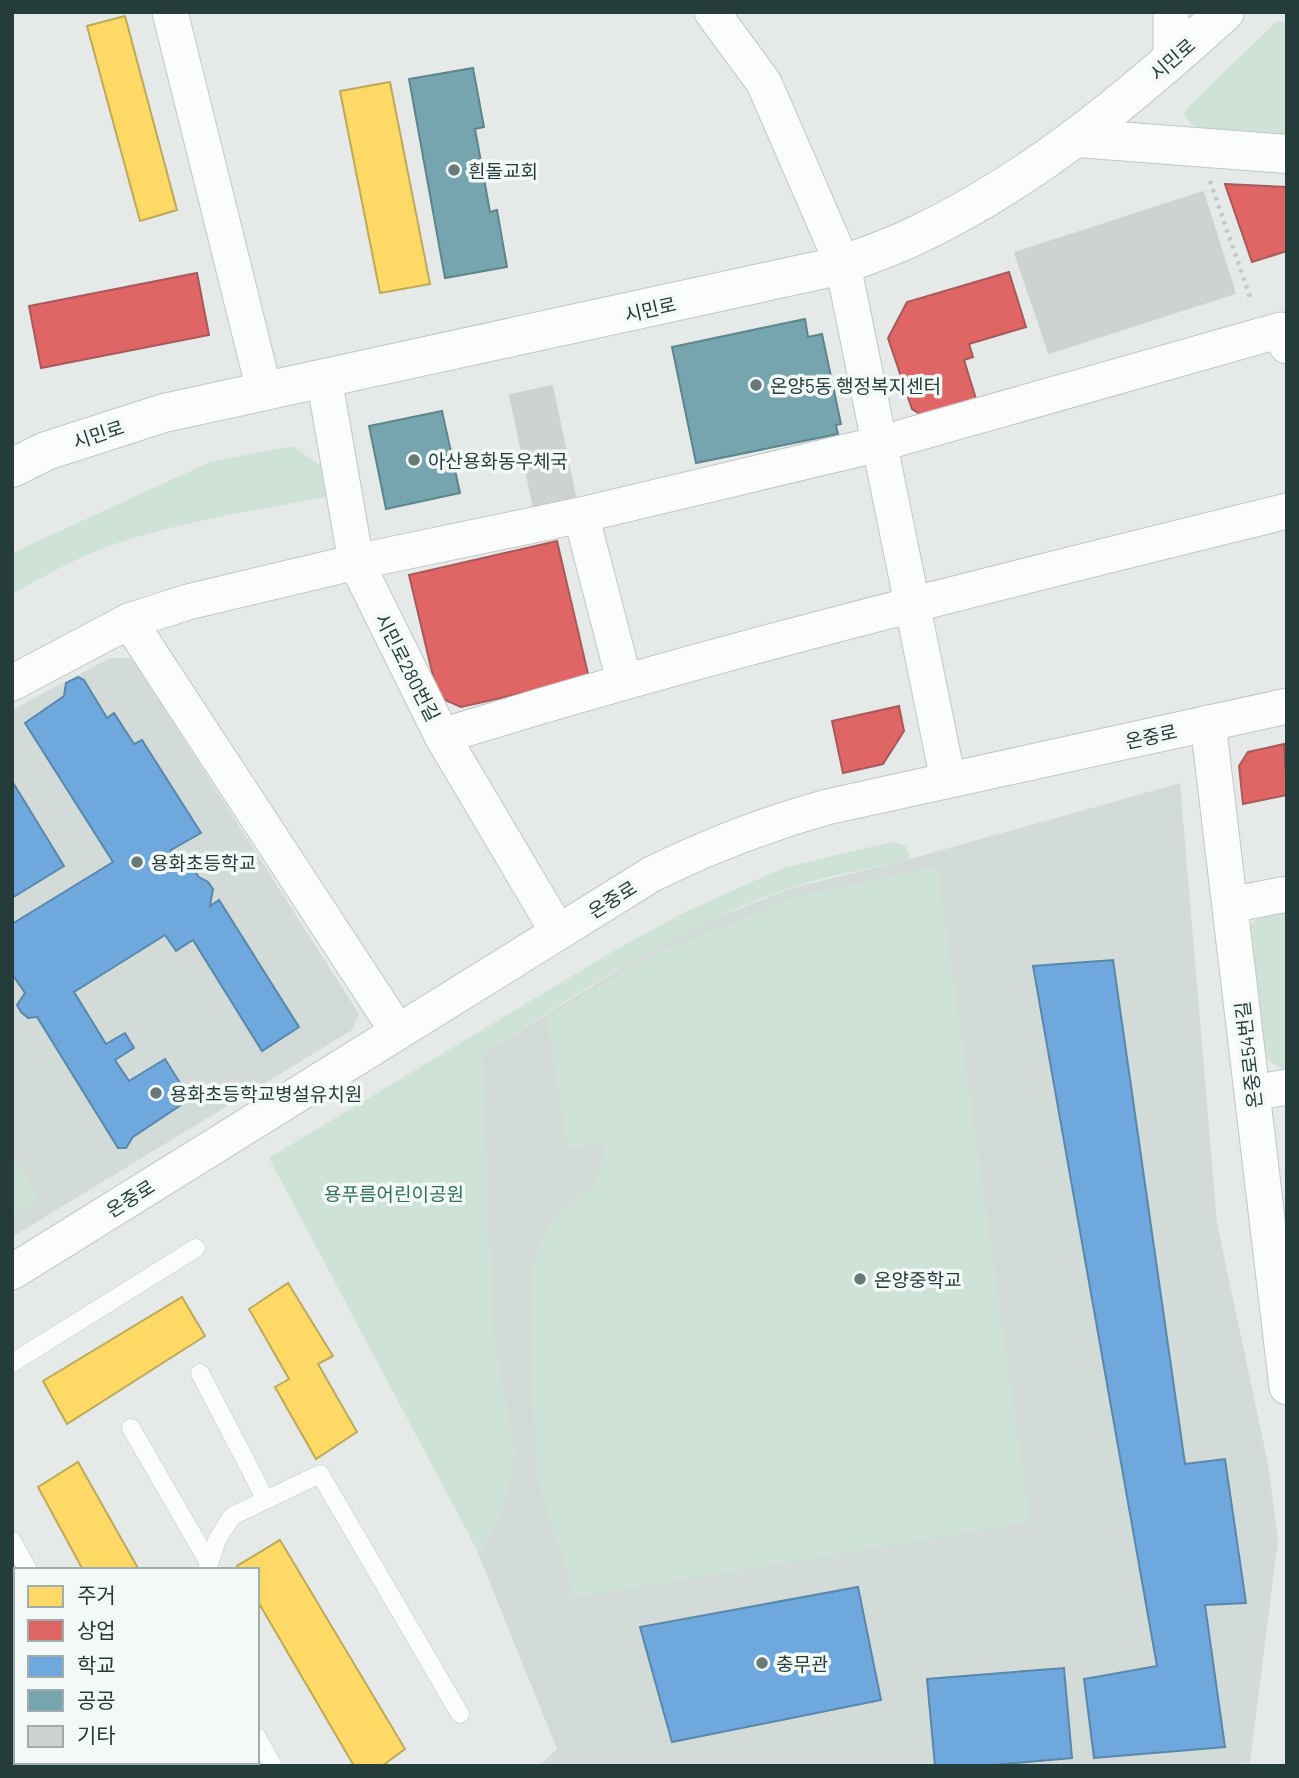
<svg xmlns="http://www.w3.org/2000/svg" width="1299" height="1778" font-family="Barlow,'Noto Sans KR',sans-serif">
	<style>
		.built { fill: #d3dbd9 }
		.green { fill: #cfe2d8 }
		.homes { fill: #ffd966; stroke: #bdaa59; stroke-width: 2 }
		.shops { fill: #e06666; stroke: #a85959; stroke-width: 2 }
		.schools { fill: #6fa8dc; stroke: #5888ab; stroke-width: 2 }
		.public { fill: #76a5af; stroke: #5d868c; stroke-width: 2 }
		.building { fill: #ced2d1; stroke: #ced3d2; stroke-width: 2 }
		.lines { fill: none; stroke-linecap: round; stroke-linejoin: round }
		.lane-casing { stroke: #c2c7c6; stroke-width: 19 }
		.street-casing { stroke: #c2c7c6; stroke-width: 37 }
		.secondary-casing { stroke: #c1c7c6; stroke-width: 40 }
		.path { stroke: #c2cac9; stroke-width: 4.5; stroke-dasharray: 3.5 5; stroke-linecap: butt }
		.lane { stroke: #fbfcfc; stroke-width: 18 }
		.street { stroke: #fbfcfc; stroke-width: 35 }
		.secondary { stroke: #fbfcfc; stroke-width: 38 }
		.poi-dot { fill: #687977; stroke: #f3f9f7; stroke-width: 2.5 }
		.labels { text-anchor: middle; dominant-baseline: central; stroke-width: 7; stroke-linejoin: round; paint-order: stroke }
		.street-label { font-size: 19px; fill: #243c3a; stroke: #f3f9f7 }
		.poi-label { font-size: 19px; fill: #243c3a; stroke: #f3f9f7; text-anchor: start }
		.park-label { font-size: 19px; fill: #317055; stroke: #f3f9f7 }
	</style>
	<rect width="100%" height="100%" fill="#e5eae9"/>
	<g class="built">
		<path d="M110,658H132L359,1014L352,1030L12,1237V710Z"/>
		<path d="M1180,783L1217,1223L1268,1464L1278,1540L1250,1763L1218,1766H539L557,1749L478,1553L502,1511L514,1454L493,1335L481,1055L657,946L706,922L792,888L910,859Z"/>
	</g>
	<g class="green">
		<path d="M1277,21L1287,24V142L1203,137L1184,115L1187,108Z"/>
		<path d="M292,446L320,465L326,497C256,510 185,521 118,543C81,555 46,575 12,594V553L210,462Z"/>
		<path d="M891,842L906,846L910,859C870,869 829,875 790,888C679,926 580,992 481,1055L493,1335L514,1454L502,1511L478,1552L269,1158L610,953L683,913L783,868Z"/>
		<path d="M937,866L1030,1522L572,1598L565,1562L548,1515L535,1465L531,1267L552,1221L597,1183L605,1142L568,1150L547,1017L662,951L796,897Z"/>
		<path d="M1287,909V1067L1279,1068L1266,1058L1250,925L1263,913Z"/>
		<path d="M12,1154L38,1199L12,1215Z"/>
	</g>
	<g class="homes">
		<path d="M125,16L177,210L140,221L87,26Z"/>
		<path d="M390,82L430,284L380,293L340,91Z"/>
		<path d="M288,1283L333,1356L318,1364L357,1432L316,1459L275,1387L289,1379L249,1309Z"/>
		<path d="M182,1297L205,1336L67,1424L43,1381Z"/>
		<path d="M78,1462L139,1570H83L38,1487Z"/>
		<path d="M280,1540L405,1749L382,1766H354L257,1600V1570H239L237,1566Z"/>
		<path d="M76,1762H128L130,1766H78Z"/>
	</g>
	<g class="shops">
		<path d="M1225,184L1287,187V251L1252,262Z"/>
		<path d="M1009,272L1026,327L969,344L973,357L964,360L977,402L925,417L912,409L888,338L907,302Z"/>
		<path d="M197,273L209,335L41,368L29,306Z"/>
		<path d="M557,541L589,678L461,707L438,697L409,575Z"/>
		<path d="M899,706L904,731L883,764L843,773L832,721Z"/>
		<path d="M1284,744L1287,795L1243,804L1239,766L1248,752Z"/>
	</g>
	<g class="schools">
		<path d="M78,677L84,680L107,718L114,713L134,744L142,740L201,833L171,850L177,859L184,856L199,877L208,882L213,889L210,906L219,900L299,1027L262,1051L193,940L176,951L165,935L74,992L106,1044L125,1033L134,1048L115,1060L129,1081L165,1059L190,1099L133,1137L126,1148H118L37,1017L28,1018L21,1012L17,1005L25,993L12,974V924L113,862L25,723L64,696L66,683Z"/>
		<path d="M12,781L64,866L12,898Z"/>
		<path d="M1113,960L1185,1464L1225,1459L1246,1603L1205,1605L1225,1747L1094,1758L1084,1679L1157,1666L1033,966Z"/>
		<path d="M858,1587L881,1700L672,1742L640,1627Z"/>
		<path d="M1064,1668L1072,1758L983,1766H935L927,1679Z"/>
	</g>
	<g class="public">
		<path d="M473,68L484,127L475,129L490,212L497,210L507,267L445,278L409,79Z"/>
		<path d="M805,319L808,337L822,334L841,424L836,425L838,434L696,463L672,347Z"/>
		<path d="M442,411L460,493L386,509L369,426Z"/>
	</g>
	<g class="building">
		<path d="M1203,192L1235,293L1049,353L1015,253Z"/>
		<path d="M552,386L576,500L534,508L510,395Z"/>
	</g>
	<g class="lines">
		<g class="lane-casing">
			<g id="lane">
				<path d="M12,1363L196,1248"/>
				<path d="M200,1373L266,1500"/>
				<path d="M131,1428L209,1563"/>
				<path d="M12,1541L28,1570"/>
				<path d="M207,1570L217,1540L232,1516L320,1474L460,1714"/>
				<path d="M12,1717L16,1715"/>
				<path d="M257,1737L273,1766"/>
				<path d="M182,1762L184,1766"/>
			</g>
		</g>
		<g class="street-casing">
			<g id="street">
				<path d="M170,12L264,390"/>
				<path d="M712,12L764,83L843,265L948,780"/>
				<path d="M1171,12V61"/>
				<path d="M324,378L356,562L442,736L558,932"/>
				<path d="M581,515L624,680"/>
				<path d="M129,621L398,1032"/>
				<path d="M12,683L129,621L188,602L356,562L581,515L879,444L1281,330L1287,346"/>
				<path d="M1208,723L1287,1387"/>
				<path d="M442,736C721,650 1004,581 1287,511"/>
				<path d="M1230,905L1287,894"/>
				<path d="M1253,1093L1287,1087"/>
				<path d="M12,1272L652,874C709,846 766,824 827,807L1287,706"/>
			</g>
		</g>
		<g class="secondary-casing">
			<g id="secondary">
				<path d="M1078,138L1287,154"/>
				<path d="M12,468L46,451L164,413L843,265C867,255 893,247 917,235C1033,180 1131,97 1225,12"/>
			</g>
		</g>
		<path class="path" d="M1210,181L1251,300"/>
		<use href="#lane" class="lane"/>
		<use href="#street" class="street"/>
		<use href="#secondary" class="secondary"/>
	</g>
	<g class="poi-dot">
		<circle cx="454" cy="170" r="7"/>
		<circle cx="756" cy="385" r="7"/>
		<circle cx="414" cy="460" r="7"/>
		<circle cx="137" cy="862" r="7"/>
		<circle cx="156" cy="1093" r="7"/>
		<circle cx="860" cy="1279" r="7"/>
		<circle cx="762" cy="1663" r="7"/>
	</g>
	<g class="labels">
		<g class="street-label">
			<text transform="translate(1172 59) rotate(-41)">시민로</text>
			<text transform="translate(650 309) rotate(-13)">시민로</text>
			<text transform="translate(98 434) rotate(-18)">시민로</text>
			<text transform="translate(408 667) rotate(63)">시민로280번길</text>
			<text transform="translate(1151 736) rotate(-12)">온중로</text>
			<text transform="translate(612 899) rotate(-32)">온중로</text>
			<text transform="translate(1248 1055) rotate(-97)">온중로54번길</text>
			<text transform="translate(130 1198) rotate(-32)">온중로</text>
		</g>
		<g class="poi-label">
			<text x="468" y="170">흰돌교회</text>
			<text x="770" y="385">온양5동 행정복지센터</text>
			<text x="428" y="460">아산용화동우체국</text>
			<text x="151" y="862">용화초등학교</text>
			<text x="170" y="1093">용화초등학교병설유치원</text>
			<text x="874" y="1279">온양중학교</text>
			<text x="776" y="1663">충무관</text>
		</g>
		<g class="park-label">
			<text x="394" y="1193">용푸름어린이공원</text>
		</g>
	</g>
	<rect width="1299" height="1778" fill="none" stroke="#243c3a" stroke-width="28"/>
	<rect x="14" y="1568" width="245" height="196" fill="#f3f9f7" stroke="#a0adab" stroke-width="2"/>
	<rect x="28" y="1586" width="35" height="21" fill="#ffd966" stroke="#a0adab" stroke-width="2"/>
	<text x="77" y="1603" font-size="21" fill="#243c3a">주거</text>
	<rect x="28" y="1620" width="35" height="21" fill="#e06666" stroke="#a0adab" stroke-width="2"/>
	<text x="77" y="1638" font-size="21" fill="#243c3a">상업</text>
	<rect x="28" y="1656" width="35" height="21" fill="#6fa8dc" stroke="#a0adab" stroke-width="2"/>
	<text x="77" y="1673" font-size="21" fill="#243c3a">학교</text>
	<rect x="28" y="1690" width="35" height="21" fill="#76a5af" stroke="#a0adab" stroke-width="2"/>
	<text x="77" y="1708" font-size="21" fill="#243c3a">공공</text>
	<rect x="28" y="1726" width="35" height="21" fill="#ced2d1" stroke="#a0adab" stroke-width="2"/>
	<text x="77" y="1743" font-size="21" fill="#243c3a">기타</text>
</svg>
